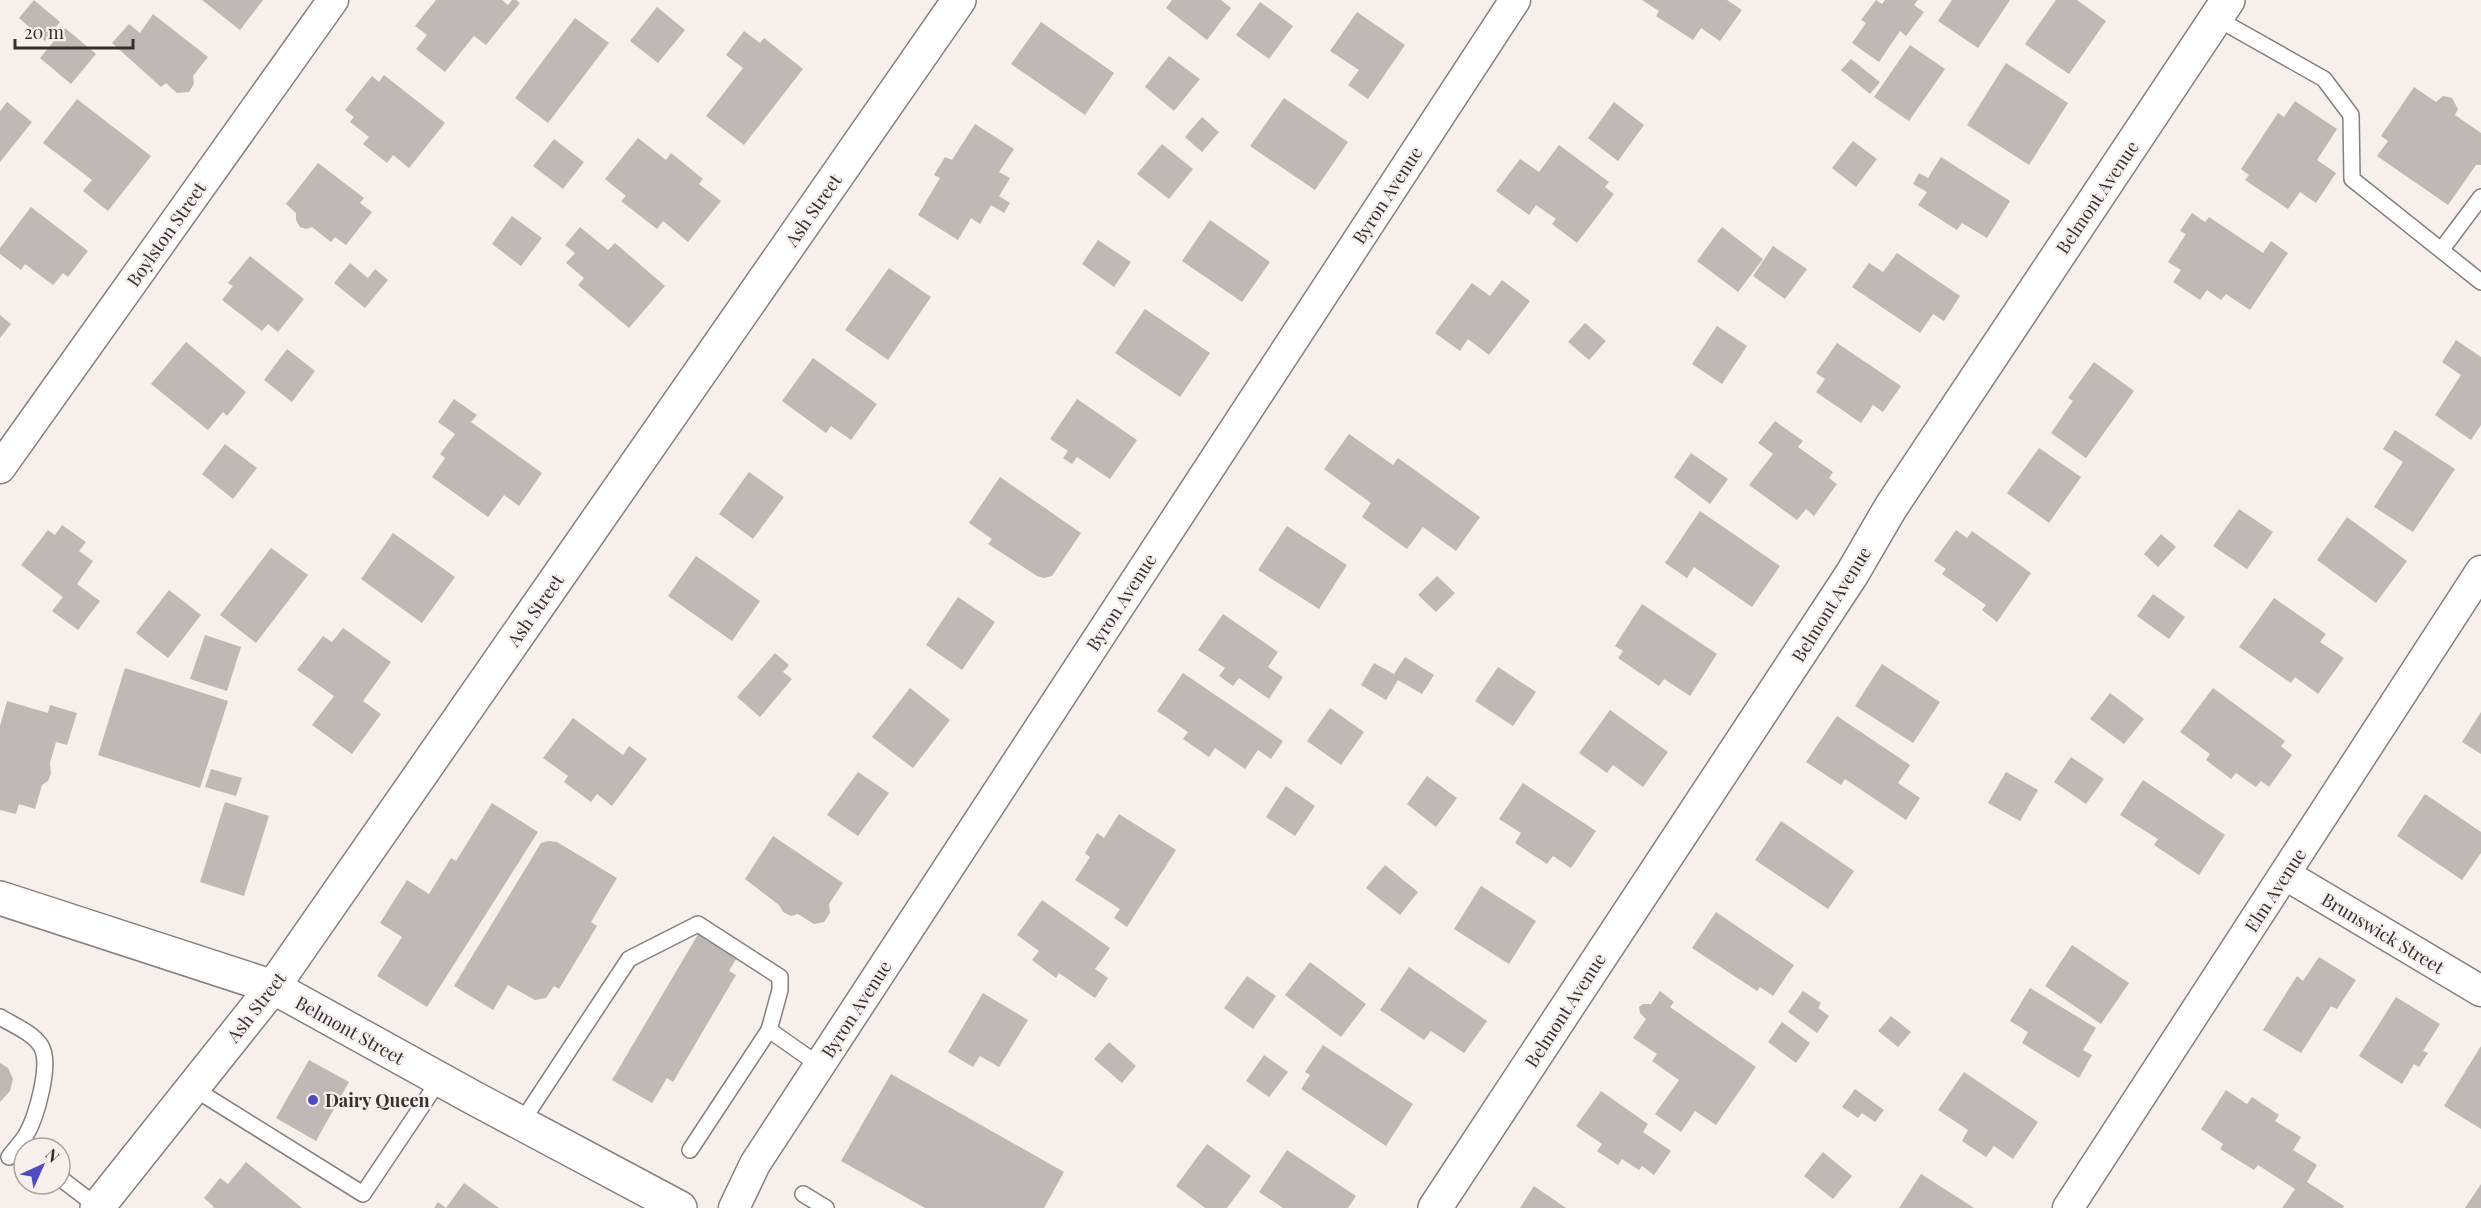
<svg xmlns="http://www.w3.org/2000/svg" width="2481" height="1208" font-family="'Playfair Display',serif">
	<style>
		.building { fill: #bfb8b6 }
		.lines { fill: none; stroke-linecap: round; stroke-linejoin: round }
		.service-casing { stroke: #86807c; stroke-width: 18 }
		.minor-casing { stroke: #86807c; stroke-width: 33 }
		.tertiary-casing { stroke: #86807c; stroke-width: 36 }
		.secondary-casing { stroke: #86807c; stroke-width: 36 }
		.service { stroke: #fff; stroke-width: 15 }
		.minor { stroke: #fff; stroke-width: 30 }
		.tertiary { stroke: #fff; stroke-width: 33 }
		.secondary { stroke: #fff; stroke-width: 33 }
		.poi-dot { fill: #4e4ac0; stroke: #f6efeb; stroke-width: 2 }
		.labels { text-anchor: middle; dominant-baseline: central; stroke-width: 4.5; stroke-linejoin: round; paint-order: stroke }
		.street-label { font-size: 18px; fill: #33302f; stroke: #f6efeb }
		.poi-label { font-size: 18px; font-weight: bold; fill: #33302f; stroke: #f6efeb; text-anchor: start }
	</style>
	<rect width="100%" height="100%" fill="#f6efeb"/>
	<g class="building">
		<path d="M34,0L60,22L45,41L19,18Z"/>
		<path d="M202,0H263L240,30Z"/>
		<path d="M436,0H502L508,5L512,0H516L520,3L486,45L474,36L445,72L416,49L427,35L415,26Z"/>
		<path d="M1172,0H1221L1231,8L1207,40L1166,8Z"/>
		<path d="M1642,0H1727L1742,10L1720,41L1701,28L1693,40L1656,16L1659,11Z"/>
		<path d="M1876,0L1882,4L1885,0H1918L1914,5L1924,12L1906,36L1900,31L1879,62L1852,43L1866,23L1861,20Z"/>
		<path d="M1952,0H2010L1978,48L1938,21Z"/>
		<path d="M2056,0H2077L2106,21L2069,74L2025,44Z"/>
		<path d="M1260,2L1293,26L1269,59L1236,35Z"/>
		<path d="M657,7L685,30L658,63L630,41Z"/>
		<path d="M1357,12L1405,45L1368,99L1348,85L1359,70L1330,51Z"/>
		<path d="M153,14L208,57L193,76L194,84L189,92L177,93L166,83L161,87L112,43L129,24L140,33Z"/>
		<path d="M575,18L609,43L548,123L515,98Z"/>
		<path d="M1041,22L1114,73L1085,115L1011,64Z"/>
		<path d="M65,28L96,54L71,84L40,58Z"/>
		<path d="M744,31L760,43L764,38L803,69L744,145L706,116L743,68L726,55Z"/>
		<path d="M1910,45L1945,69L1909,121L1874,97Z"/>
		<path d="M1169,56L1200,79L1174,111L1145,87Z"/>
		<path d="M1851,59L1880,82L1870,94L1841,70Z"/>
		<path d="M2006,63L2068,103L2029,165L1967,125Z"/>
		<path d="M384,75L445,123L409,168L393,155L387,163L363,144L369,137L350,122L354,117L345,110L372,76L379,82Z"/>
		<path d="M2414,87L2436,102L2443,96L2452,98L2458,109L2455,115L2481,133V165H2476L2448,205L2377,156L2388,141L2381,136Z"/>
		<path d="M1284,98L1348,142L1315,190L1250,146Z"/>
		<path d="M77,99L151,156L108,211L83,191L92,180L43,143Z"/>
		<path d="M2295,101L2337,129L2317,160L2336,173L2316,203L2300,192L2288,209L2245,180L2249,175L2241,169L2278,113L2284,117Z"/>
		<path d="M7,102L32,122L0,162V111Z"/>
		<path d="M1614,102L1644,125L1618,161L1588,138Z"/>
		<path d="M1202,117L1219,132L1202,152L1185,137Z"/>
		<path d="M975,124L1014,149L999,172L1010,178L999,196L1010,203L1004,213L991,205L980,224L971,218L958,240L918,215L940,178L934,175L945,157L952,160Z"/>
		<path d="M638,138L666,160L671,153L703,179L699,184L721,201L688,242L663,221L657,229L621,201L626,196L605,179Z"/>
		<path d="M554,139L584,162L563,189L533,166Z"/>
		<path d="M1853,141L1877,159L1856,187L1832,168Z"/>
		<path d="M1162,144L1193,169L1169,199L1137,174Z"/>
		<path d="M1559,145L1609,182L1605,187L1614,194L1577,243L1552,224L1556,219L1536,205L1529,215L1496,191L1520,159L1539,172Z"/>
		<path d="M1941,157L2010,201L1987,238L1962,223L1957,230L1918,205L1927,192L1913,184L1919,173L1928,178Z"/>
		<path d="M318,163L364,198L360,203L372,212L346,245L335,237L331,242L312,227L306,229L300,227L296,220V213L286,204Z"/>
		<path d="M31,207L88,251L68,277L63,273L53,285L25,264L21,270L0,254V248Z"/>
		<path d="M2192,213L2205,222L2209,217L2263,253L2271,241L2288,253L2250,310L2226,294L2221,300L2207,290L2200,300L2173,282L2181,270L2168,262L2186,234L2180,231Z"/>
		<path d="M512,216L542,238L521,266L492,244Z"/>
		<path d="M1210,220L1270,262L1242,302L1182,261Z"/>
		<path d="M580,227L608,250L615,243L665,286L629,328L578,285L584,278L566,263L575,253L565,245Z"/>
		<path d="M1722,227L1763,259L1738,292L1697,261Z"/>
		<path d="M1098,240L1131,262L1114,287L1082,264Z"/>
		<path d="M1773,246L1807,269L1785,299L1753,276Z"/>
		<path d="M1897,253L1960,296L1944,321L1933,314L1920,333L1852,287L1869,263L1883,272Z"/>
		<path d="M250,256L304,299L278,332L268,324L262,331L222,300L233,286L228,283Z"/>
		<path d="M350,263L368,278L375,269L388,280L365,308L334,283Z"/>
		<path d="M889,268L931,297L888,360L845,330Z"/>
		<path d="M1502,280L1530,301L1489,355L1468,339L1460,351L1435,333L1472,283L1490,296Z"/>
		<path d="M1145,309L1210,353L1180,397L1115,353Z"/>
		<path d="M0,315L11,324L0,338Z"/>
		<path d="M1585,323L1606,341L1589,360L1568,342Z"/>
		<path d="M1717,326L1747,346L1722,384L1692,364Z"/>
		<path d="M2456,340L2481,357V425L2471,440L2435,415L2461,375L2442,362Z"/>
		<path d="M186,342L246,392L227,416L223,412L208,430L151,384Z"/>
		<path d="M1837,343L1901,386L1883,412L1873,405L1861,423L1816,392L1825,379L1816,373Z"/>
		<path d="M287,349L315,371L292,402L264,380Z"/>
		<path d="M813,358L877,404L851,440L831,426L826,433L782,401Z"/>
		<path d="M2094,362L2134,391L2086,458L2051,433L2073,401L2068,398Z"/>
		<path d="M454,399L477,415L471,422L542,473L519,506L504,495L488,517L432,477L445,458L440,454L455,434L438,422Z"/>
		<path d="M1077,399L1137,440L1110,479L1077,457L1072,464L1063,458L1068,451L1050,439Z"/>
		<path d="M1775,421L1803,441L1798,447L1833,472L1829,478L1837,484L1814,516L1806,509L1797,520L1749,485L1773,454L1758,443Z"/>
		<path d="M2395,430L2455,469L2413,532L2374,507L2403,462L2383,449Z"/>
		<path d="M1349,434L1393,465L1398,458L1480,517L1456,551L1423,527L1407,549L1362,517L1371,503L1324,469Z"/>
		<path d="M225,444L257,468L233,499L202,474Z"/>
		<path d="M2039,448L2081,477L2049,523L2007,493Z"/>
		<path d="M1691,453L1728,479L1710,504L1674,477Z"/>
		<path d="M749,472L784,497L753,539L719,514Z"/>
		<path d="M1000,477L1081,533L1052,576L1044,578L1037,576L988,544L992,539L969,523Z"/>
		<path d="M2239,509L2273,532L2247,569L2213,546Z"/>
		<path d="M1700,511L1780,566L1752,607L1694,567L1687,578L1665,563Z"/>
		<path d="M2347,517L2407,561L2376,603L2317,560Z"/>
		<path d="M62,525L86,542L79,551L93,561L77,584L100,601L78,630L52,611L63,597L21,565L48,530L55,535Z"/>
		<path d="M1287,526L1347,565L1319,609L1258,570Z"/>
		<path d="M1956,530L1967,538L1972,531L2031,573L1997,622L1982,610L1986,605L1942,574L1946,569L1934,561Z"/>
		<path d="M393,533L455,577L422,623L361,579Z"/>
		<path d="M2161,534L2176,547L2158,567L2144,554Z"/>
		<path d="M271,548L308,575L256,643L220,615Z"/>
		<path d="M696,556L760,601L732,641L668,596Z"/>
		<path d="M1437,576L1455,593L1436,612L1418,595Z"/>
		<path d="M169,590L201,615L168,658L136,633Z"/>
		<path d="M2153,594L2185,617L2169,639L2137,616Z"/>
		<path d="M958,597L995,622L962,670L926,645Z"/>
		<path d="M2274,598L2326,634L2320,642L2344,658L2318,694L2295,677L2291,683L2239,647Z"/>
		<path d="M1642,604L1717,654L1690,696L1664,679L1659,686L1618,658L1623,651L1615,646Z"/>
		<path d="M1223,614L1278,652L1268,667L1283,677L1269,699L1239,678L1233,686L1219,676L1225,668L1198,650Z"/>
		<path d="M343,628L391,662L363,701L381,714L352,754L312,725L334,696L297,670L323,636L332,642Z"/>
		<path d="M205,635L241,647L227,691L190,679Z"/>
		<path d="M775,653L789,665L783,672L792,679L760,717L737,697Z"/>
		<path d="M1405,657L1434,675L1422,694L1398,680L1386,700L1361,685L1374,663L1394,674Z"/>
		<path d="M1882,664L1940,702L1913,743L1855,706Z"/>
		<path d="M1498,667L1536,692L1513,726L1475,701Z"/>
		<path d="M125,668L228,701L200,788L98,755Z"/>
		<path d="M1183,673L1283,741L1271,759L1258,750L1245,769L1215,748L1209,757L1183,739L1188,732L1157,711Z"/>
		<path d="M910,688L950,720L913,768L872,737Z"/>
		<path d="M2213,688L2285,741L2281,746L2292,755L2269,787L2261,781L2256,787L2236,773L2231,779L2206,760L2210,754L2180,732Z"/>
		<path d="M2110,693L2144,719L2124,744L2090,719Z"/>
		<path d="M7,701L48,713L50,705L77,713L67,745L56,742L50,763L51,774L48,781L42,785L35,809L19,804L16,814L0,810V726Z"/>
		<path d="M1330,708L1364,732L1341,765L1307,741Z"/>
		<path d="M1610,710L1668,752L1643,787L1613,765L1607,773L1579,753Z"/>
		<path d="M2481,712V754L2462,742Z"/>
		<path d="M1837,716L1910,765L1898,783L1920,798L1906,820L1845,779L1841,785L1806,762Z"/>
		<path d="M573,718L623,755L629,746L647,759L612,806L597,794L591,802L564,782L568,776L543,758Z"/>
		<path d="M2071,757L2104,779L2086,804L2054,782Z"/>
		<path d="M211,769L242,778L236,796L205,787Z"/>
		<path d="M858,772L889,793L858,836L827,815Z"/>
		<path d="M2006,772L2038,790L2020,821L1988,803Z"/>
		<path d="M1427,776L1457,798L1436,827L1407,804Z"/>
		<path d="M2143,780L2225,835L2199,875L2154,845L2158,839L2120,815Z"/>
		<path d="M1523,783L1596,831L1571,868L1553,856L1547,864L1515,843L1521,833L1499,819Z"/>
		<path d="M1286,786L1315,806L1295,836L1266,817Z"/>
		<path d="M2425,794L2481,832V853L2462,880L2397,836Z"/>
		<path d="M225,802L269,816L244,896L200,882Z"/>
		<path d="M492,803L538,832L427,1007L377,976L402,937L380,923L407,880L429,894L451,858L456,861Z"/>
		<path d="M1119,814L1176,850L1127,927L1114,918L1120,909L1075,880L1090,857L1085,853L1097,833L1104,838Z"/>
		<path d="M1781,821L1854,871L1828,909L1755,860Z"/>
		<path d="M773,836L843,883L829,904L830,913L824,922L814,924L798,914L791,916L783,912L779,905L745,879Z"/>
		<path d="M549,841L557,842L617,878L591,922L597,926L559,989L554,986L546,998L535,1000L508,985L493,1010L454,986L541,843Z"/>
		<path d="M1385,865L1418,892L1400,915L1366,888Z"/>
		<path d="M1481,886L1536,921L1509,964L1454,929Z"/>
		<path d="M1042,900L1110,948L1095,969L1108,978L1095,998L1059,973L1056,978L1032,960L1039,951L1017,935Z"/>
		<path d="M1716,912L1794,965L1773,996L1760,987L1757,991L1692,948Z"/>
		<path d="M700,931L739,954L729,971L736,975L673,1082L667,1078L652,1103L612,1080Z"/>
		<path d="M2072,945L2129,983L2101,1024L2045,986Z"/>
		<path d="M2319,957L2356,980L2337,1009L2331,1006L2301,1053L2263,1030L2297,976L2303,981Z"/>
		<path d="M1310,962L1366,1004L1341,1037L1285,995Z"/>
		<path d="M1409,967L1487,1021L1464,1053L1431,1031L1424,1040L1380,1010Z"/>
		<path d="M1247,976L1276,996L1253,1029L1224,1008Z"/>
		<path d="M2030,988L2096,1028L2083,1050L2092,1055L2079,1078L2022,1043L2028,1032L2010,1021Z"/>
		<path d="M1660,991L1674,1002L1670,1007L1756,1067L1716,1125L1695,1111L1681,1132L1655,1114L1679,1080L1652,1061L1657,1054L1633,1038L1646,1019L1640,1013L1639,1007L1643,1004H1651Z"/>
		<path d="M1803,991L1821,1003L1818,1008L1829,1016L1817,1033L1788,1012Z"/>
		<path d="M983,993L1028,1020L999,1067L980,1056L973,1067L948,1052Z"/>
		<path d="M2396,997L2440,1024L2423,1051L2428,1053L2419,1067L2414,1064L2402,1084L2359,1056Z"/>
		<path d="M1891,1016L1911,1032L1898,1047L1878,1031Z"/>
		<path d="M1782,1022L1810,1043L1796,1063L1768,1042Z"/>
		<path d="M1109,1042L1136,1066L1122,1083L1094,1059Z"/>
		<path d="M1323,1045L1413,1104L1386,1146L1301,1089L1310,1075L1305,1072Z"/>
		<path d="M2481,1046V1129L2444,1106Z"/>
		<path d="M1264,1055L1288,1072L1269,1097L1246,1081Z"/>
		<path d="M309,1060L349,1082L316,1141L276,1118Z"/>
		<path d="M0,1063L8,1068L13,1079L10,1091L0,1102Z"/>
		<path d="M1964,1072L2038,1122L2013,1159L1994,1146L1986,1157L1962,1141L1968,1130L1938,1110Z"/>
		<path d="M891,1074L1064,1172L1044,1208H925L841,1161Z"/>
		<path d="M1855,1089L1884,1110L1875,1122L1862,1113L1858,1118L1842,1107Z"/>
		<path d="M2226,1090L2247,1104L2252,1097L2279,1115L2275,1121L2301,1137L2293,1150L2317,1165L2307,1182L2344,1206L2343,1208H2282L2295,1189L2258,1165L2254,1170L2220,1149L2223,1144L2201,1129Z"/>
		<path d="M1601,1091L1648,1124L1643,1132L1671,1151L1654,1175L1642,1166L1639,1170L1622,1159L1618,1165L1597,1151L1602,1144L1576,1126Z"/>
		<path d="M1207,1144L1251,1176L1227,1208H1205L1176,1186Z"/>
		<path d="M1287,1150L1356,1196L1348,1208H1283L1259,1192Z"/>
		<path d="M1823,1152L1852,1176L1833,1199L1804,1176Z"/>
		<path d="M246,1162L302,1208H213L214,1207L204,1198L220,1178L228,1184Z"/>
		<path d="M1921,1174L1974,1208H1899Z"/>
		<path d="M464,1183L499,1208H434L438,1202L446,1208Z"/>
		<path d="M2481,1184V1208H2465Z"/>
		<path d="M1534,1186L1566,1208H1520Z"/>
	</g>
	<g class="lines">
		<g class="service-casing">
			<g id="service">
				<path d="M2216,18L2324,79L2351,115L2352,179L2481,282"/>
				<path d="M2442,249L2481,197"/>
				<path d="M0,1017C13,1025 33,1033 41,1046C52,1064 36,1118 26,1135C21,1143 14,1150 9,1157"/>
				<path d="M193,1088L363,1194L440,1079"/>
				<path d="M521,1123L629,959L698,924L780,977V990L769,1030"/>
				<path d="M690,1150L769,1030L819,1065"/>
				<path d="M60,1178L98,1207"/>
				<path d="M803,1194L826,1208"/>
			</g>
		</g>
		<g class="minor-casing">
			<g id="minor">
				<path d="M0,468L333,0"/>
				<path d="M2286,875L2481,991"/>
				<path d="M734,1208L755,1164L1515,0"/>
				<path d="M2068,1208L2481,571"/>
			</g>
		</g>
		<g class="tertiary-casing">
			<g id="tertiary">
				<path d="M97,1208L273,987L959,0"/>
				<path d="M1435,1208L1852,574L1891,507L2228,0"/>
			</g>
		</g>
		<g class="secondary-casing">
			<path id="secondary" d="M0,898L273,987L472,1097L680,1208"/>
		</g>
		<use href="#service" class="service"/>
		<use href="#minor" class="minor"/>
		<use href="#tertiary" class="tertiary"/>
		<use href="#secondary" class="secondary"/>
	</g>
	<circle class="poi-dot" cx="313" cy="1100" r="6"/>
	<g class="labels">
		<g class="street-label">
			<text transform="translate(1387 195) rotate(-57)">Byron Avenue</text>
			<text transform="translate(2097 197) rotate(-56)">Belmont Avenue</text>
			<text transform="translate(813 210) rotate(-55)">Ash Street</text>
			<text transform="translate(166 234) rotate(-55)">Boylston Street</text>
			<text transform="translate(1121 602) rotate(-57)">Byron Avenue</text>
			<text transform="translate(1831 604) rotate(-58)">Belmont Avenue</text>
			<text transform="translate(535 610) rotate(-55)">Ash Street</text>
			<text transform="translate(2275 890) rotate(-57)">Elm Avenue</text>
			<text transform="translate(2383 933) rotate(31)">Brunswick Street</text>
			<text transform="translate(256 1007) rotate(-52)">Ash Street</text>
			<text transform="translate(856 1009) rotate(-57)">Byron Avenue</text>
			<text transform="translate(1565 1010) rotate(-57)">Belmont Avenue</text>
			<text transform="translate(350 1030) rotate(29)">Belmont Street</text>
		</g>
		<g class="poi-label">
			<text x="325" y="1100">Dairy Queen</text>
		</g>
	</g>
	<g transform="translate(42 1166) rotate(45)"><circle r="28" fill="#f6efeb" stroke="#a8a3a0" stroke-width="1.5"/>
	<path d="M0-4.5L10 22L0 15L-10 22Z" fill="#4e4ac0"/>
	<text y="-9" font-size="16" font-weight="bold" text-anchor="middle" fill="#33302f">N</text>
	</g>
	<path d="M15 39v9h118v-9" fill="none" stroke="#33302f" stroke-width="3"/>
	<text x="24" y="39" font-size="18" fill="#33302f" stroke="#f6efeb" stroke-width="4.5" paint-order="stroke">20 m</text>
</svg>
